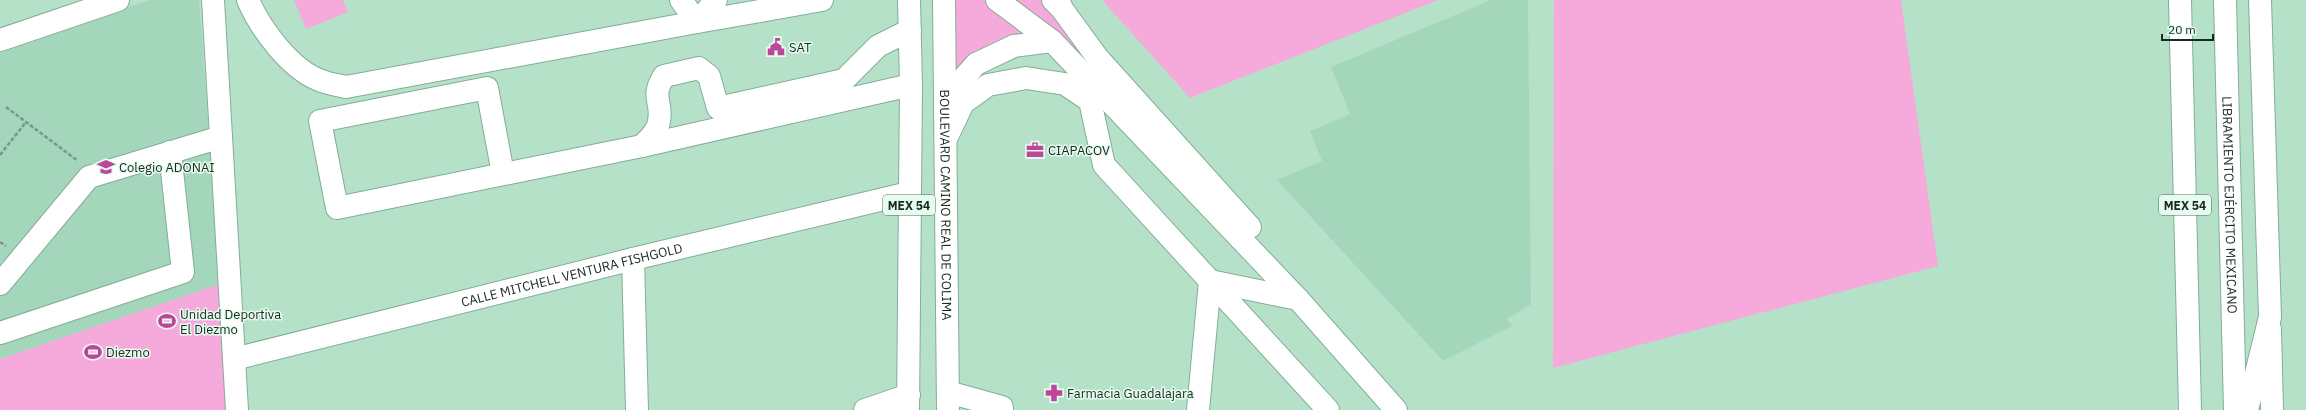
<svg xmlns="http://www.w3.org/2000/svg" width="2306" height="410" font-family="'IBM Plex Sans',sans-serif">
	<style>
		.built { fill: #a4d6bc }
		.green { fill: #f6aadb }
		.lines { fill: none; stroke-linecap: round; stroke-linejoin: round }
		.minor-casing { stroke: #83ad97; stroke-width: 24 }
		.major-casing { stroke: #83ad97; stroke-width: 24 }
		.highway-casing { stroke: #83ad97; stroke-width: 24 }
		.path { stroke: #789987; stroke-width: 2.5; stroke-dasharray: 4 2; stroke-linecap: butt }
		.minor { stroke: #fff; stroke-width: 22 }
		.major { stroke: #fff; stroke-width: 22 }
		.highway { stroke: #fff; stroke-width: 22 }
		.labels { text-anchor: middle; dominant-baseline: central; stroke-width: 3; stroke-linejoin: round; paint-order: stroke }
		.shield { fill: #e7fcf0; stroke: #56685e; stroke-width: 1 }
		.shield-label { font-size: 12px; font-weight: bold; fill: #182920 }
		.poi-label { font-size: 13px; fill: #182920; stroke: #e7fcf0; text-anchor: start }
		.street-label { font-size: 13px; fill: #182920; stroke: #e7fcf0 }
	</style>
	<rect width="100%" height="100%" fill="#b6e1c9"/>
	<g class="built">
		<path d="M150,0H199L220,284L0,359V49Z"/>
		<path d="M1491,0H1528L1531,304L1507,319L1512,326L1443,361L1277,180L1322,161L1310,131L1350,114L1331,67Z"/>
	</g>
	<g class="green">
		<path d="M294,0H343L348,12L306,29Z"/>
		<path d="M956,0H982L1009,16L1035,36L956,73Z"/>
		<path d="M1010,0H1042L1110,80Z"/>
		<path d="M1102,0H1438L1190,98Z"/>
		<path d="M1554,0H1901L1938,266L1553,368Z"/>
		<path d="M220,284L230,410H0V359Z"/>
	</g>
	<g class="lines">
		<g class="minor-casing">
			<g id="minor">
				<path d="M213,0L237,410"/>
				<path d="M248,0C260,28 291,71 322,81C329,84 338,85 346,87L697,22L716,0"/>
				<path d="M681,0L697,22L822,0"/>
				<path d="M997,0L1052,41L1298,299L1396,410"/>
				<path d="M1053,0L1062,9L1097,57L1250,227"/>
				<path d="M0,40L118,0"/>
				<path d="M946,139L963,103L988,85L1026,78L1065,84L1090,101L1104,165L1328,410"/>
				<path d="M642,146C649,139 658,131 659,121C663,101 650,98 664,76L699,68L709,76L718,108L844,80L878,46L910,30"/>
				<path d="M503,174L487,88L320,121L337,208L642,146L911,85"/>
				<path d="M633,259L637,410"/>
				<path d="M0,284L89,177L221,137"/>
				<path d="M2270,329L2272,410"/>
				<path d="M0,333L183,272L170,152"/>
				<path id="s1" d="M234,359L633,259L909,193"/>
				<path d="M948,392L1002,407V410"/>
				<path d="M865,410L909,395"/>
				<path d="M1198,410L1210,281L1298,299"/>
			</g>
		</g>
		<g class="major-casing">
			<g id="major">
				<path id="s2" d="M944,0L948,410"/>
				<path d="M1058,0L1062,9"/>
				<path d="M946,98L976,64L1014,46L1052,41"/>
				<path d="M908,410L911,85L909,0"/>
				<path d="M2247,410L2270,317L2260,0"/>
			</g>
		</g>
		<g class="highway-casing">
			<g id="highway">
				<path d="M2180,0L2190,410"/>
				<path id="s3" d="M2225,0L2235,410"/>
			</g>
		</g>
		<g class="path">
			<path d="M6,107L78,161"/>
			<path d="M0,155L26,122"/>
			<path d="M0,242L6,246"/>
		</g>
		<use href="#minor" class="minor"/>
		<use href="#major" class="major"/>
		<use href="#highway" class="highway"/>
	</g>
	<defs>
		<g id="civic-bare" transform="scale(1.38)"><path d="M-.6-6.5H3V-4.5H.6V-3L4-1V1h2V6H-6V1h2V-1L-.6-3ZM-1.2 2.5V6h2.4V2.5Z" fill="#bd459a" stroke="#e7fcf0" stroke-width="2.5" paint-order="stroke"/></g>
		<g id="office-bare" transform="scale(1.38)"><path d="M-6-3h4V-5.5h4V-3h4V5H-6ZM-1-4.5V-3h2v-1.5ZM-6 0V1H6V0Z" fill="#bd459a" stroke="#e7fcf0" stroke-width="2.5" paint-order="stroke"/></g>
		<g id="school-bare" transform="scale(1.38)"><path d="M0-5L7-2L0 1L-7-2ZM-4 1L0 2.5L4 1V4Q0 6-4 4Z" fill="#bd459a" stroke="#e7fcf0" stroke-width="2.5" paint-order="stroke"/></g>
		<g id="stadium-bare" transform="scale(1.38)"><path d="M0-5a6.5 5 0 1 0 0 10a6.5 5 0 1 0 0-10ZM-3.5-1.8h7v3.6h-7Z" fill="#bd459a" stroke="#e7fcf0" stroke-width="2.5" paint-order="stroke"/></g>
		<g id="pharmacy-bare" transform="scale(1.38)"><path d="M-2-6h4v4h4v4h-4v4h-4v-4h-4v-4h4Z" fill="#bd459a" stroke="#e7fcf0" stroke-width="2.5" paint-order="stroke"/></g>
	</defs>
	<g fill-rule="evenodd">
		<use href="#civic-bare" x="776" y="47"/>
		<use href="#office-bare" x="1035" y="150"/>
		<use href="#school-bare" x="106" y="167"/>
		<use href="#stadium-bare" x="167" y="321"/>
		<use href="#stadium-bare" x="93" y="352"/>
		<use href="#pharmacy-bare" x="1054" y="393"/>
	</g>
	<g class="labels">
		<g class="shield">
			<rect x="883" y="195" width="52" height="20" rx="3"/>
			<rect x="2159" y="195" width="52" height="20" rx="3"/>
		</g>
		<g class="shield-label">
			<text x="909" y="205">MEX 54</text>
			<text x="2185" y="205">MEX 54</text>
		</g>
		<g class="poi-label">
			<text x="789" y="47">SAT</text>
			<text x="1048" y="150">CIAPACOV</text>
			<text x="119" y="167">Colegio ADONAI</text>
			<text x="180" y="314">Unidad Deportiva<tspan x="180" dy="15">El Diezmo</tspan></text>
			<text x="106" y="352">Diezmo</text>
			<text x="1067" y="393">Farmacia Guadalajara</text>
		</g>
		<g class="street-label">
			<text stroke="none"><textPath href="#s2" startOffset="205">BOULEVARD CAMINO REAL DE COLIMA</textPath></text>
			<text stroke="none"><textPath href="#s3" startOffset="205">LIBRAMIENTO EJÉRCITO MEXICANO</textPath></text>
			<text stroke="none"><textPath href="#s1" startOffset="348">CALLE MITCHELL VENTURA FISHGOLD</textPath></text>
		</g>
	</g>
	<path d="M2162 34v6h51v-6" fill="none" stroke="#182920" stroke-width="2"/>
	<text x="2168" y="34" font-size="12" fill="#182920" stroke="#e7fcf0" stroke-width="3" paint-order="stroke">20 m</text>
</svg>
